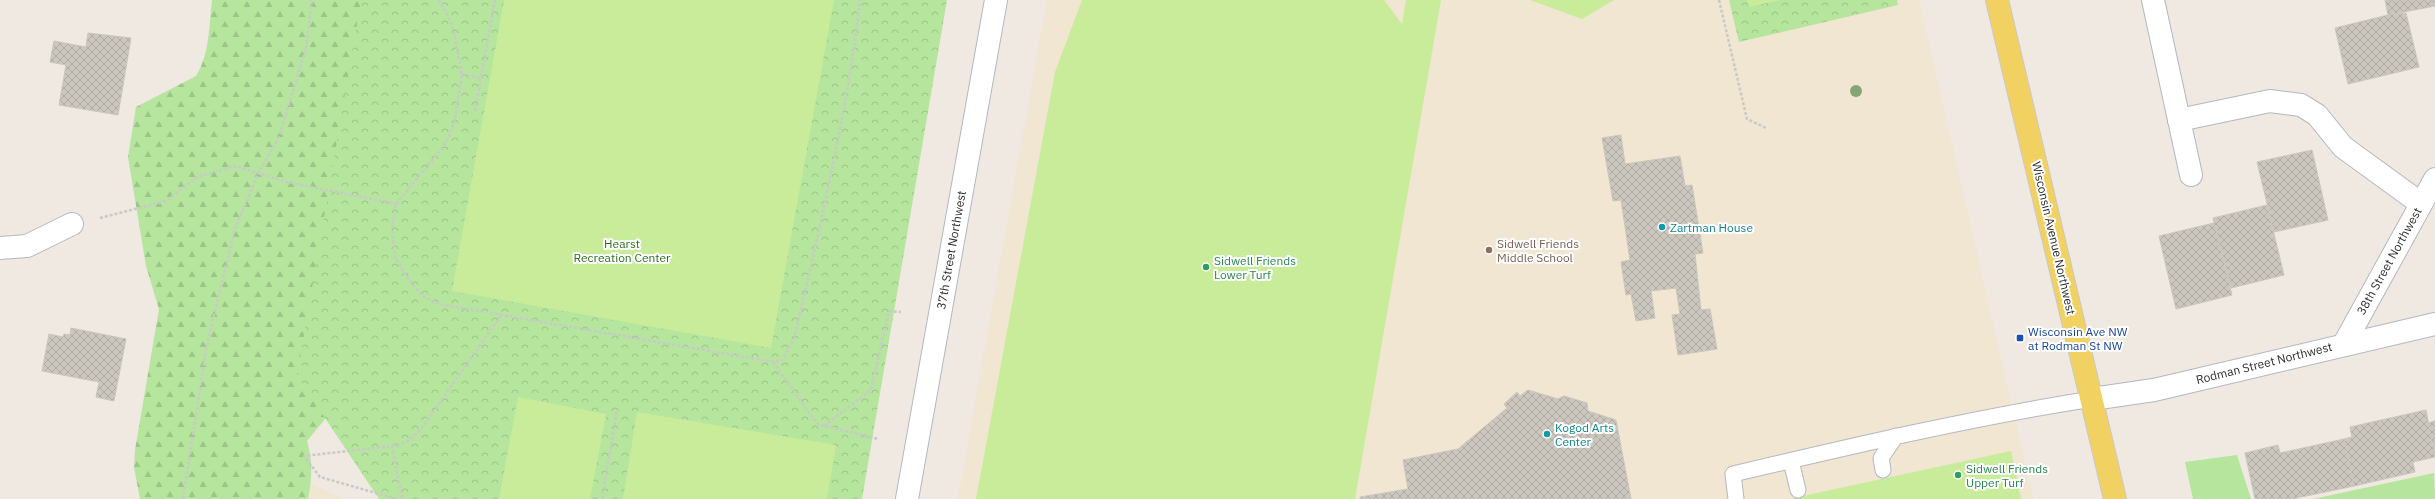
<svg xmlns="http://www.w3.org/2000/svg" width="2435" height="499" font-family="'IBM Plex Sans',sans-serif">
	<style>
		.education { fill: #f0e6d1 }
		.grass { fill: #b6e59e }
		.forest { fill: url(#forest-firs) }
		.park { fill: url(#park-crowns) }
		.pitch { fill: #c9ec9a }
		.building { fill: url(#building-cross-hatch); stroke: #cbc5ba }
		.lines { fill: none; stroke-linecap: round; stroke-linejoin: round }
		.lane-casing { stroke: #b4b7c1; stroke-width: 17 }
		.street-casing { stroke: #b4b7c1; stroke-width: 24 }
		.primary-casing { stroke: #c9c9c9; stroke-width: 24 }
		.path { stroke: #c9c9c9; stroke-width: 2.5; stroke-dasharray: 3 2; stroke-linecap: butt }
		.lane { stroke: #fff; stroke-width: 15 }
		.street { stroke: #fff; stroke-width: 22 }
		.primary { stroke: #f2d163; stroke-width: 22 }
		.tree { fill: #84a574 }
		.culture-dot { fill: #0f9aa8; stroke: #fff; stroke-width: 1.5 }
		.education-dot { fill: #8d6e63; stroke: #fff; stroke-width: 1.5 }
		.leisure-dot { fill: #2e9e5b; stroke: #fff; stroke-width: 1.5 }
		.transit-dot { fill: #1a4fb4; stroke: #fff; stroke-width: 1.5 }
		.labels { text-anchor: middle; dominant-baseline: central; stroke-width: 4; stroke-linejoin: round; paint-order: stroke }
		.culture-label { font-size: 12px; fill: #0d838f; stroke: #fff; text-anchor: start }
		.street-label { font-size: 12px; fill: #2e2e2e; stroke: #fff }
		.park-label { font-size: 12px; fill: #2c6e1b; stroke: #fff }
		.education-label { font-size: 12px; fill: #785e54; stroke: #fff; text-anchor: start }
		.leisure-label { font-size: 12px; fill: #27864d; stroke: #fff; text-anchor: start }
		.transit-label { font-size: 12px; fill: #164399; stroke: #fff; text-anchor: start }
	</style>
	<defs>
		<pattern id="forest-firs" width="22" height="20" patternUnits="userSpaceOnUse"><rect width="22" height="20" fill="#b6e59e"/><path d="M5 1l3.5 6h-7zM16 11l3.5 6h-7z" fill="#9dc588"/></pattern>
		<pattern id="park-crowns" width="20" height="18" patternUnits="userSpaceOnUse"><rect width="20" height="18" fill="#b6e59e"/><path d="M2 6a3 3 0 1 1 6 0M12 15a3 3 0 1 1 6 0" fill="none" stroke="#9dc588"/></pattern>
		<pattern id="building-cross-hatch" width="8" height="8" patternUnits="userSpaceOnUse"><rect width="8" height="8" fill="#cbc7bf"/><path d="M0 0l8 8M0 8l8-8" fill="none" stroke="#afaba4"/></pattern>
	</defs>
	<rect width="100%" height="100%" fill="#efe9e1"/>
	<g class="education">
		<path d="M1047,0H1919L2033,499H958Z"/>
		<path d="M299,479L345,499H296Z"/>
	</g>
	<g class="grass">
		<path d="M2237,455L2251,499H2193L2185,462Z"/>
		<path d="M2434,473L2435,499H2313Z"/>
	</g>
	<path class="forest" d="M212,0H373L363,373L307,441C313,462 312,478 308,499H140L134,467L135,450L159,309L146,266L128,157L136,107L196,76C210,54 209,25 212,0Z"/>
	<g class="park">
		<path d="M361,0H947L862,499H379L297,376Z"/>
		<path d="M1729,0H1897L1898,5L1739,42Z"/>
	</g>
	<g class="pitch">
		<path d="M504,0H834L771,348L452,291Z"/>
		<path d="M1082,0H1384L1402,24L1406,0H1441L1355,499H976L1055,72Z"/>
		<path d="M1530,0H1614L1582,19Z"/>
		<path d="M1747,0H1780L1749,7Z"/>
		<path d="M518,397L606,414L590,499H499Z"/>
		<path d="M637,412L836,445L827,499H623Z"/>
		<path d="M2011,451L2021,499H1789Z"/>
	</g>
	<g class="building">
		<path d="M2385,0H2435V6L2388,15Z"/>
		<path d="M2406,13L2419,67L2348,84L2335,28L2388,15Z"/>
		<path d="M88,33L131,38L118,115L59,105L66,65L50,62L54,41L86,47Z"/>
		<path d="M1621,135L1625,164L1680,156L1685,186L1692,185L1703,253L1695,254L1701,310L1710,309L1717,349L1678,355L1672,315L1680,314L1676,288L1651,291L1655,318L1636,321L1631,294L1626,295L1621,262L1630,260L1621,200L1613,201L1602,138Z"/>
		<path d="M2312,150L2328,220L2274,232L2257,162Z"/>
		<path d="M2267,205L2284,275L2231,288L2213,218Z"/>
		<path d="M2214,223L2232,295L2176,309L2159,236Z"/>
		<path d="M71,328L126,339L114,401L96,397L99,382L42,371L49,334L63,337L64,334L70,335Z"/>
		<path d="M1528,390L1558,399L1564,396L1587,403L1588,411L1616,420L1631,499H1360V497L1408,489L1403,460L1458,449L1507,408L1504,404L1517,392L1520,396Z"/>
		<path d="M2426,410L2435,457L2413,462L2415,472L2354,486L2344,439L2352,437L2350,427Z"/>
		<path d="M2435,421V456L2428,423Z"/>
		<path d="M2344,439L2354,486L2292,499H2255L2245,453L2278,445L2280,453Z"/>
	</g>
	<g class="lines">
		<g class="lane-casing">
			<g id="lane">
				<path d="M1791,461L1798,490"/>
				<path d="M1883,470L1881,458L1896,436"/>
				<path d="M1736,499L1733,474C1852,446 1971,418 2092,399"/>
			</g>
		</g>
		<g class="street-casing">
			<g id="street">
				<path d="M2153,0L2191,175"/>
				<path d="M2179,120L2270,101L2301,105L2317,115L2343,147L2420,203"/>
				<path d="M0,248L27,246L72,224"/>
				<path d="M2344,344L2435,179"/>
				<path d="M2092,399L2154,390L2435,324"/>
				<path d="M907,499L996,0"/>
			</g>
		</g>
		<g class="primary-casing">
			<path id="primary" d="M1997,0L2115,499"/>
		</g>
		<g class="path">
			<path d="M439,0L452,24L462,74L455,120L449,137L439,152L396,204L392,231L395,257L405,274L422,296L439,304L773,362L782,360L794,339C820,226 847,114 860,0"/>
			<path d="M1719,0L1747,119L1766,128"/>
			<path d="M462,74L481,78"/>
			<path d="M475,111L495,0"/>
			<path d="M100,218L166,201L197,177L235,166L287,182L396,204"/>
			<path d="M773,362L817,424L878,439"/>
			<path d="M824,426L871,390L889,311L901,312"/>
			<path d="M392,446L402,499"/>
			<path d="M183,499L207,344L235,229L259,172L279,137L306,48L312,0"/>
			<path d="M397,499L320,477L304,456L392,446L408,441L422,428L501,315"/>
			<path d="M602,499L617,410"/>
		</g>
		<use href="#lane" class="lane"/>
		<use href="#street" class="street"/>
		<use href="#primary" class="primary"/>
	</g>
	<circle class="tree" cx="1856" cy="91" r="6"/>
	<g class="culture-dot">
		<circle cx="1662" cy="227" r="4"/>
		<circle cx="1547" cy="434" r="4"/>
	</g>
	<circle class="education-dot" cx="1489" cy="250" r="4"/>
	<g class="leisure-dot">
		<circle cx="1206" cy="267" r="4"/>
		<circle cx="1958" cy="475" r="4"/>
	</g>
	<rect class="transit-dot" x="2016" y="334" width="8" height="8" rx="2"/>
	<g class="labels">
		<g class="culture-label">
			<text x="1670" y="227">Zartman House</text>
			<text x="1555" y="427">Kogod Arts<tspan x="1555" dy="14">Center</tspan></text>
		</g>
		<g class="street-label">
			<text transform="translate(2054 238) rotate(77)">Wisconsin Avenue Northwest</text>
			<text transform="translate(951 250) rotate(-80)">37th Street Northwest</text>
			<text transform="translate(2389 261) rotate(-61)">38th Street Northwest</text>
			<text transform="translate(2264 363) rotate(-14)">Rodman Street Northwest</text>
		</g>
		<g class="park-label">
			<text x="622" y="243">Hearst<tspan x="622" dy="14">Recreation Center</tspan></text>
		</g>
		<g class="education-label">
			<text x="1497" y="243">Sidwell Friends<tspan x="1497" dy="14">Middle School</tspan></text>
		</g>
		<g class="leisure-label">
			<text x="1214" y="260">Sidwell Friends<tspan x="1214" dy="14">Lower Turf</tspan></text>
			<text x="1966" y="468">Sidwell Friends<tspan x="1966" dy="14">Upper Turf</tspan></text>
		</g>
		<g class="transit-label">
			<text x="2028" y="331">Wisconsin Ave NW<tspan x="2028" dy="14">at Rodman St NW</tspan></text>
		</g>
	</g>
</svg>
